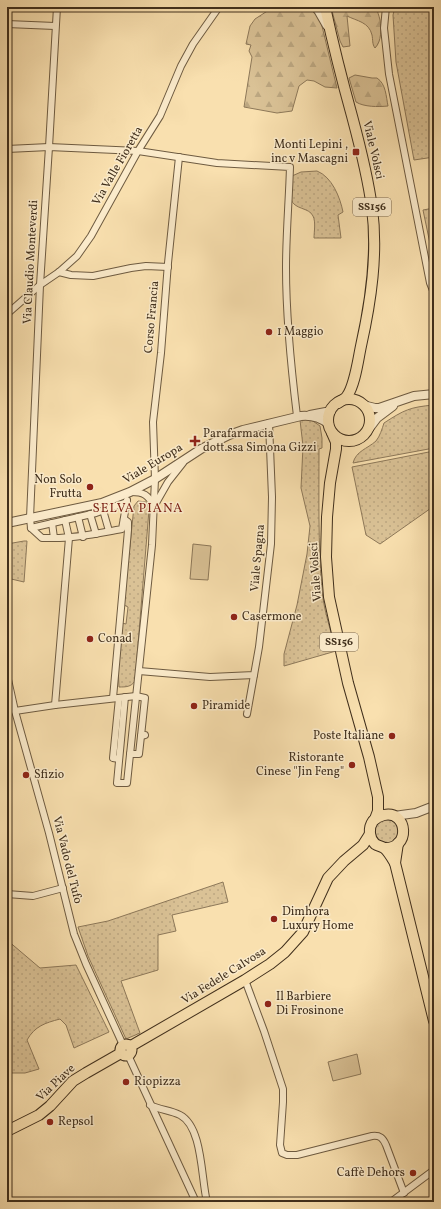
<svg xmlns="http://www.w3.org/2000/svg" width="441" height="1209" font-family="Vollkorn,serif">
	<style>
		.grass { fill: url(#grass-dots); stroke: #8d7859 }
		.forest { fill: url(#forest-firs); stroke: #8d7859 }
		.pitch { fill: #dac296; stroke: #8d7859 }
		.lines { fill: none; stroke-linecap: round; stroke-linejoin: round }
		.minor-casing { stroke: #6e5b41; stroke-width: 8 }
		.tertiary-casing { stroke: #6e5b41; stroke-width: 10 }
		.primary-casing { stroke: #402f1c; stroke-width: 12 }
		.minor { stroke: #fbebcb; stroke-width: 6 }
		.tertiary { stroke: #fbebcb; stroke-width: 8 }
		.primary { stroke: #f9e0af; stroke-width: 10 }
		.poi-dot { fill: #8f2418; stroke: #fbebcb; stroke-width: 1.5 }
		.labels { text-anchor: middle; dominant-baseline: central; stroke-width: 3; stroke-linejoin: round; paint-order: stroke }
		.shield { fill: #fbebcb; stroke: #786750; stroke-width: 1 }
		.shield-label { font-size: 11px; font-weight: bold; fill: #402f1c }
		.poi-label { font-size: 12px; fill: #402f1c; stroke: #fbebcb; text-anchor: start }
		.street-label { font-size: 12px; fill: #402f1c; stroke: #fbebcb }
		.neighbourhood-label { font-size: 13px; letter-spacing: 1px; fill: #7a1f14; stroke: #fbebcb }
	</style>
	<defs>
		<pattern id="grass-dots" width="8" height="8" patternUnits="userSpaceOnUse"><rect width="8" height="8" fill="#dac296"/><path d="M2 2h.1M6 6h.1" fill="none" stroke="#bca781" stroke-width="1.8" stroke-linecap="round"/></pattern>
		<pattern id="forest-firs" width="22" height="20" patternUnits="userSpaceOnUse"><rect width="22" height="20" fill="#dac296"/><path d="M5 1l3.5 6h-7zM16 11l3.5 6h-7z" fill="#bca781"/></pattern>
	</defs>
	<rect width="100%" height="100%" fill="#f9e0af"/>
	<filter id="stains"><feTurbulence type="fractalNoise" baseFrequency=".005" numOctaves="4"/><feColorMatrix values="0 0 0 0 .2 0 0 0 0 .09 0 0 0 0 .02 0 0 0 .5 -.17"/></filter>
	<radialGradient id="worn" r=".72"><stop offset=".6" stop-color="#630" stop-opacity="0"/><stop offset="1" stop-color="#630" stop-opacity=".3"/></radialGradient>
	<g class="grass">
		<path d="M395,7H434V157L414,160L396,62L393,15Z"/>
		<path d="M317,171C332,177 340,197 343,212L338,215L341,238H314C314,232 316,222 313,216C309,207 294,210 291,199C290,192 292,183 292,176L301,172Z"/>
		<path d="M434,208V257L433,258L423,210Z"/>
		<path d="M434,405V448L353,463C356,451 367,449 376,441C380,436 382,429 384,423C404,410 410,407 434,405Z"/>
		<path d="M310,419L320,426L322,438V448L319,449C319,496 318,544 322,591C324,611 331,631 336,651L284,666V654L297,605L307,554L310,526L301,488L303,446L300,420Z"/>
		<path d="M434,451V506L380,544L366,535L352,467Z"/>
		<path d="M138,501L146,502L148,505L149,510L135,681C131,687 126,687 119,687L118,666L121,641L122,623L126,624L128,607L124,605L134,506Z"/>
		<path d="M24,541H27L24,582L7,578V544Z"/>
		<circle cx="387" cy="831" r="12"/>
		<path d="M223,882L228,902L172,915L176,931L158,935V970L121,981L140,1033L126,1039L88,956L78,927L108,921Z"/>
		<path d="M7,940L40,968L76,965L109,1032L74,1048L66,1025L60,1019C45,1023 35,1026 27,1040L39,1069L25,1073H7Z"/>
	</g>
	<g class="forest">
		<path d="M272,7H311L317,13L321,22L337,88L325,87L314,81L307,80L299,86L292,111L277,113L244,107L252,57L249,51L251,45L246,44L250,26L255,19L272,8Z"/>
		<path d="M331,7H377C377,12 379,15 380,20C381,29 382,41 375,48C372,44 373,40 372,35C369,22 357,21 347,16L350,46L343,47L340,41Z"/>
		<path d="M355,75L372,78H377C386,84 386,96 388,106C378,107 364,107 356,102L349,78Z"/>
	</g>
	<g class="pitch">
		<path d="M193,544L211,546L208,580L190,579Z"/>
		<path d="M357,1054L361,1074L333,1081L328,1062Z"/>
	</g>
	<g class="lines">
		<g class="minor-casing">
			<g id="minor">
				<path d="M57,7L49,147L40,285L30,518L31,528L96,513L127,502"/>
				<path d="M314,7L318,12L326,26"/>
				<path d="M386,7L384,28L389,74L430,283L434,293"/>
				<path d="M7,24L55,26"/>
				<path d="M7,149L49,147L138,151L217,163L290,167C289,201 286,234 286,268C286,317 291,367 297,416"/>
				<path d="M59,272L71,275L93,276L131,268L146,266L168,267"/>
				<path d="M7,314L40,285L59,272L77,256L91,236L138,151L160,116L181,66L193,44L219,7"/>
				<path d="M131,492C144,492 148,495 154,506"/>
				<path d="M156,503L168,482L183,463"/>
				<path d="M103,510L109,531"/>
				<path d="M90,514L96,534"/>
				<path d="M78,517L83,537"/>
				<path d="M52,523L54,538C78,538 99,533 122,529L127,500"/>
				<path d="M31,528L42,538H54"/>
				<path d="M139,671L210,677L254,675L259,647L271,544L272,497L269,423"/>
				<path d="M7,675L15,711L49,833L74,934L86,964L123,1045"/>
				<path d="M125,697L117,783H127L152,545L155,479L153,422L161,353L168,263L179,157"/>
				<path d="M113,698L128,530V522L124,519"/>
				<path d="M119,698L113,758L119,759"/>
				<path d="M55,705L69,538L65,520"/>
				<path d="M15,711L55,705L136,696L145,698L141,736L145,735"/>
				<path d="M247,714L254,675"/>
				<path d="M130,754H139L141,736"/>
				<path d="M7,894L33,896L63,888"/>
				<path d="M245,980L264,1031L283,1089V1102L280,1145L282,1153L287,1155H297L372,1136C380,1135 383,1138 386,1145L404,1193"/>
				<path d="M128,1055L196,1202"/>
				<path d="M150,1105C160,1110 170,1110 180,1115C203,1127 201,1179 207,1202"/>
				<path d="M391,1202L434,1170"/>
			</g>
		</g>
		<g class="tertiary-casing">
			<g id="tertiary">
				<path d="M363,405L375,408H379L414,396L434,394"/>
				<path d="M310,415L331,411"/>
				<path d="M368,430L377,418L393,406"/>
				<path d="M7,523L102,503L130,492L155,479L201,449L229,435L243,430L301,416C310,415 321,418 329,424"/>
				<path d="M394,816L416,813L434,806"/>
			</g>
		</g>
		<g class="primary-casing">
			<g id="primary">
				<path d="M325,7C333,44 342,80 352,116C360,146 368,177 372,208C378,254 371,301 361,346C358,360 355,385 347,396C345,399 341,401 338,403"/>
				<circle cx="349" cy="420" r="21"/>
				<path d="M332,433L336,442V449L330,483L327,517L326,557L329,597L348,683L369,757L378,797V811L375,819"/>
				<path d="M398,843L395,863L434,1021"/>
				<path d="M384,848C411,850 408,810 384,815C379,816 376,818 373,821C368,828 369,838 375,844C378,846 381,846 384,848C388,851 392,858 395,863"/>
				<circle cx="126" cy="1050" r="5.5"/>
				<path d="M131,1046L245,980L270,964L285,952L303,932L328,878L344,861L363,845L370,834"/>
				<path d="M7,1131L39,1115L50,1106L73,1081L86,1073L121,1053"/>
			</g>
		</g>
		<use href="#minor" class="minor"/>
		<use href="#tertiary" class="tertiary"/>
		<use href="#primary" class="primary"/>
	</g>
	<g class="poi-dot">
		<rect x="352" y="148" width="8" height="8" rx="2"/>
		<circle cx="269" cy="332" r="4"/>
		<path d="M193 435h4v4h4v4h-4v4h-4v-4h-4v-4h4z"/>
		<circle cx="90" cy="487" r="4"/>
		<circle cx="234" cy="617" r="4"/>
		<circle cx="90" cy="639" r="4"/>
		<circle cx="194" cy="706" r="4"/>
		<circle cx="392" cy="736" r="4"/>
		<circle cx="352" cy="765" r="4"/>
		<circle cx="26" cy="775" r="4"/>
		<circle cx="274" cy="919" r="4"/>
		<circle cx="268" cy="1004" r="4"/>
		<circle cx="126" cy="1082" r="4"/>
		<circle cx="50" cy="1122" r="4"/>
		<circle cx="413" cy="1173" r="4"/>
	</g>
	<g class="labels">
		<g class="shield">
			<rect x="353" y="198" width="38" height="18" rx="3"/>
			<rect x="320" y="633" width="38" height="18" rx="3"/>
		</g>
		<g class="shield-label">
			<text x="372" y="207">SS156</text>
			<text x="339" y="642">SS156</text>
		</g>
		<g class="poi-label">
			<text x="348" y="145" text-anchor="end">Monti Lepini ,<tspan x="348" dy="14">inc v Mascagni</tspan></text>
			<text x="277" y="332">1 Maggio</text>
			<text x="203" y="434">Parafarmacia<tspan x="203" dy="14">dott.ssa Simona Gizzi</tspan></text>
			<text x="82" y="480" text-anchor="end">Non Solo<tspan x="82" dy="14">Frutta</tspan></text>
			<text x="242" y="617">Casermone</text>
			<text x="98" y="639">Conad</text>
			<text x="202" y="706">Piramide</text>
			<text x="384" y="736" text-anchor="end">Poste Italiane</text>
			<text x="344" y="758" text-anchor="end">Ristorante<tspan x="344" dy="14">Cinese "Jin Feng"</tspan></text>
			<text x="34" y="775">Sfizio</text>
			<text x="282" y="912">Dimhora<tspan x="282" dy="14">Luxury Home</tspan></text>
			<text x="276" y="997">Il Barbiere<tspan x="276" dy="14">Di Frosinone</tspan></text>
			<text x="134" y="1082">Riopizza</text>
			<text x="58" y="1122">Repsol</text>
			<text x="405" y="1173" text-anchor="end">Caffè Dehors</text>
		</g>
		<g class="street-label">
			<text transform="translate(373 150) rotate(77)">Viale Volsci</text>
			<text transform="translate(118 166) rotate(-60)">Via Valle Fioretta</text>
			<text transform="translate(31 262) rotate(-87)">Via Claudio Monteverdi</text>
			<text transform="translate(152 317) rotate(-85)">Corso Francia</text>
			<text transform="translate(153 464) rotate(-31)">Viale Europa</text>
			<text transform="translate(258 558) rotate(-85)">Viale Spagna</text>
			<text transform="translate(316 572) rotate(-94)">Viale Volsci</text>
			<text transform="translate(67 860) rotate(76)">Via Vado del Tufo</text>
			<text transform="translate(224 976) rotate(-32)">Via Fedele Calvosa</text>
			<text transform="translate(56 1083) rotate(-43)">Via Piave</text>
		</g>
		<g class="neighbourhood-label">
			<text x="138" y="509">SELVA PIANA</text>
		</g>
	</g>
	<rect width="441" height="1209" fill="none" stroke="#f9e0af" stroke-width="24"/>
	<rect x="8" y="8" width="425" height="1193" fill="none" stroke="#402f1c" stroke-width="2"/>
	<rect x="12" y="12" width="417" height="1185" fill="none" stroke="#402f1c"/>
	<rect width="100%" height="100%" filter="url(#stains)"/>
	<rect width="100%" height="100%" fill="url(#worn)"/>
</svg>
